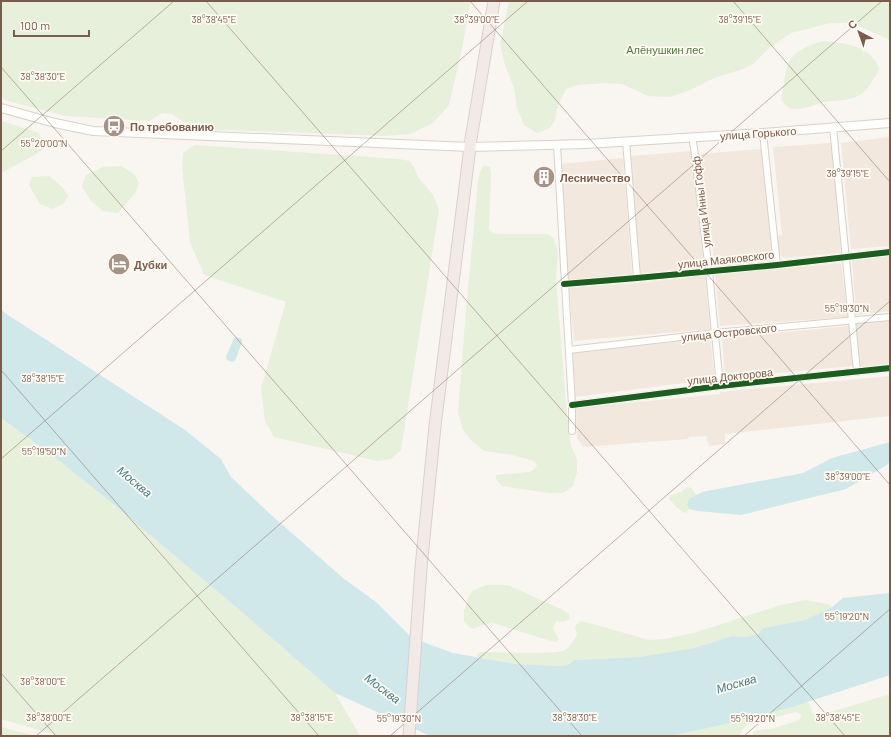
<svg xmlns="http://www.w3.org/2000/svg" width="891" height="737" font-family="Barlow,sans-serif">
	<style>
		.residential { fill: #f2e8de }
		.green { fill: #e7f0db }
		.water { fill: #d0e8ea }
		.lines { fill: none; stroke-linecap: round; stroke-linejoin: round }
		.street-casing { stroke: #d7d1cb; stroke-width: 8 }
		.secondary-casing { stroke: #d9d2cb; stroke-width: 10 }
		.highway-casing { stroke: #dad1cc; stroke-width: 13 }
		.street { stroke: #fefefd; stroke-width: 6 }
		.secondary { stroke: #fefefd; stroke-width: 8 }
		.highway { stroke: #f2eae7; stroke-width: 11 }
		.cycleway-casing { stroke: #fffaf3; stroke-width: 8 }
		.cycleway { stroke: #1b5e20; stroke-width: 6 }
		.ticks { fill: none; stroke: #7a5c4d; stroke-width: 1; stroke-opacity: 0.45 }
		.labels { text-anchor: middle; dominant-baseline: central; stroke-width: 3.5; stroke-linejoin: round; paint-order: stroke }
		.park-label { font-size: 11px; fill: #537a41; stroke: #fffaf3 }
		.poi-label { font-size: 11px; font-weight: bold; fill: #7a5c4d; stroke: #fffaf3; text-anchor: start }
		.street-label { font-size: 11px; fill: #7a5c4d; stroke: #fffaf3 }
		.water-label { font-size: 12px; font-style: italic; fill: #437c86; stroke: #fffaf3 }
		.ticks-label { font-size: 10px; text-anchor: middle; fill: #7a5c4d; stroke: #fffaf3; stroke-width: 3.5; stroke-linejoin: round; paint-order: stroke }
	</style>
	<rect width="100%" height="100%" fill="#f9f5f0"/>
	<g class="residential">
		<path d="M890,137V246L851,249L841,143Z"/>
		<path d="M831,143L841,253L784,258L779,254L777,236L782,235L773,147Z"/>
		<path d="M761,149L773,260L714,266L712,234L711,233H708L700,154Z"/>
		<path d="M691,151L704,267L640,273L631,156Z"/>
		<path d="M623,158L632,274L567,280L561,164Z"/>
		<path d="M890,256V311L856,315L852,261Z"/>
		<path d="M841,263L848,317L720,326L715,275Z"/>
		<path d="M705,275L710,329L574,341L569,288L649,282Z"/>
		<path d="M890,319V364L860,367L856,323Z"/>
		<path d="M849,326L853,366L725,378L722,338Z"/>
		<path d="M710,338L715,379L575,397L573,353Z"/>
		<path d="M890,376V416L725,434V444L709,446L706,436L689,437L688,439L583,447L577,438L576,408L720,394V392Z"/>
	</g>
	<g class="green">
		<path d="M1,1H471L460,58L449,105L433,123L410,134L385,136L199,129L187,124L172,114L162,113L149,121L66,116L8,101L1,98Z"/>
		<path d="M509,1H890V40L852,23H830L791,33L768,49L754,63L743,69L714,78L688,91L669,97L648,96L622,84L605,83L578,85L566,89L558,105L555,120L550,128L537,133L524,125L517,108L514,88L505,65L500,44Z"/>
		<path d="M823,41C841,43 862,44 874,59C876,62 879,66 879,70C878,72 876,76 874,78C871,84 864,93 858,96C849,101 835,100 825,102C810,105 790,118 781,99C783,91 785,71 788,65C794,50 809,45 823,41Z"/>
		<path d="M1,121L37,132L45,142L43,150L31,157L1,173Z"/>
		<path d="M195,145L399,159L409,161L414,167L418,177L433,195L439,210L401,450L391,459L378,461L274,437L265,421L261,388L286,302L204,275L190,242L182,167L183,153Z"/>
		<path d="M484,165L490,167L491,174L489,229L493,233L500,234H547L554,239L558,251L556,280L567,415L571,446L577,459V472L573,486L563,493H549L502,486L496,479V475L529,472L535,469L537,465L534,461L513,455L484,451L471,440L463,430L458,412L466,310L478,182L480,172Z"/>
		<path d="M121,166L134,174L139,183L136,192L118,213L103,211L91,201L82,186L86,175L103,167Z"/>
		<path d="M49,176L62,187L68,196L64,203L53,209L40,204L29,185L32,177Z"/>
		<path d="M1,418L52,455L108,500L236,607L335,693L360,736H59L1,719Z"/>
		<path d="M689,487L693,490L696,495L689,499L687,505L689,509L686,513C679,511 673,504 669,498L671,495L681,492L686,488Z"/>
		<path d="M486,585H508L563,610L569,614L570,619L563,622L556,621L553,629L559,639L557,642L551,641L493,623L482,625L478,627L472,629L468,626L464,621V611L468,598L472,591Z"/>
		<path d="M805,600L828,604L832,607L805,620L763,628L758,634L746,637L732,636L694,648L639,657L574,660L568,665L559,666L515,664L477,657L478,653L481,652C495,652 557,655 565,650C570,647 574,640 577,635L575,627L578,622L582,621L649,640L665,639L697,632L781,605Z"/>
		<path d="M890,694V736H756L753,735V732L760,730L771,729L797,721L800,719L801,716L799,713L795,712L747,725L742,730L740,736H670L718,726L807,702L810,705L812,713L818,716Z"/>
		<path d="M1,727L37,736H1Z"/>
	</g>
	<g class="water">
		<path d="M1,310L8,315L185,430L221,459L231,477L269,513L343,578L376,602L412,638L453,653L515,664L559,666L568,665L574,660L639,657L694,648L732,636L746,637L758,634L763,628L805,620L832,607L843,598L890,593V675L792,707L718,726L670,736H430L335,693L236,607L108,500L52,455L1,418Z"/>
		<path d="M237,337L242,339V342L235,361L232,362L227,360L226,357L234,338Z"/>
		<path d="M890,442V460L887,465L846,489L741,515L698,511L689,509L687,505L689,499L702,492L803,473L832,458Z"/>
	</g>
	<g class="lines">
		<g class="street-casing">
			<g id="street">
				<path d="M833,127L857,372"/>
				<path d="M763,133L777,265"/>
				<path d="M692,137L694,148L709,271L720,386"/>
				<path d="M626,141L637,278"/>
				<path d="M557,145L572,405V431"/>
				<path d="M564,284L637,278L777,265L890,252"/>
				<path d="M569,350L715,333L890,317"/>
				<path d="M572,405L720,386L890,368"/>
			</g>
		</g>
		<g class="secondary-casing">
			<path id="secondary" d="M1,108L55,123L93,131L470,147L586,144L763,133L890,123"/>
		</g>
		<g class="highway-casing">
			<path id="highway" d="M409,736L421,568L435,426L471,139L494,1"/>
		</g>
		<use href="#street" class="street"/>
		<use href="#secondary" class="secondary"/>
		<use href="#highway" class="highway"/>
		<g class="cycleway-casing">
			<g id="cycleway">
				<path d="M564,284L637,278L777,265L890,252"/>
				<path d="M572,405L720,386L890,368"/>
			</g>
		</g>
		<use href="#cycleway" class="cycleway"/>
	</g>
	<path class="ticks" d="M206,1L845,736M470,1L890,485M733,1L890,182M1,67L582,736M1,151L174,1M1,370L319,736M1,459L528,1M1,673L56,736M36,736L882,1M390,736L890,301M744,736L890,609"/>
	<defs>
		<g id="bus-disc" transform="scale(1.15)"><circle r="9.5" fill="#a69286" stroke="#fffaf3"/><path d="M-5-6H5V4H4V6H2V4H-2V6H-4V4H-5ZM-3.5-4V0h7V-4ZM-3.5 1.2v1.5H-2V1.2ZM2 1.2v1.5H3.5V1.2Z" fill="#fff"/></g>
		<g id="building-disc" transform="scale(1.15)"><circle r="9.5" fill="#a69286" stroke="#fffaf3"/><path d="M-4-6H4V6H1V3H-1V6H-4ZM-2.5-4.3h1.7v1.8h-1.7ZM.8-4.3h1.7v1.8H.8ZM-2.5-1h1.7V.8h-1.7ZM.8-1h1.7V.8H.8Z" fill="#fff"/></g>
		<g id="hotel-disc" transform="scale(1.15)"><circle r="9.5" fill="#a69286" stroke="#fffaf3"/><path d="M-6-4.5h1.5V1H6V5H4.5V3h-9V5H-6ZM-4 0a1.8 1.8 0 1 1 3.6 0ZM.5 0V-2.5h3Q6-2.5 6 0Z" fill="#fff"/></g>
	</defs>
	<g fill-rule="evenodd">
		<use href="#bus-disc" x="114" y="126"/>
		<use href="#building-disc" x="544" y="177"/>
		<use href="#hotel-disc" x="119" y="264"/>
	</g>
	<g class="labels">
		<g class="park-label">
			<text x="665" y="49">Алёнушкин лес</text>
		</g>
		<g class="poi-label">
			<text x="130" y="126">По требованию</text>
			<text x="560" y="177">Лесничество</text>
			<text x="134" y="264">Дубки</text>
		</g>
		<g class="street-label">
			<text transform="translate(758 133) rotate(-4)">улица Горького</text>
			<text transform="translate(701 202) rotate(-97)">улица Инны Гофф</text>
			<text transform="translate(726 259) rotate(-6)">улица Маяковского</text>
			<text transform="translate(729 332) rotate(-6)">улица Островского</text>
			<text transform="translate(730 376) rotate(-6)">улица Докторова</text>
		</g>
		<g class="water-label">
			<text transform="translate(135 481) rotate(40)">Москва</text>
			<text transform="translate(736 683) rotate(-16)">Москва</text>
			<text transform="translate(383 688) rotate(37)">Москва</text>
		</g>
	</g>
	<g class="ticks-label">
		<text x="214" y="23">38°38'45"E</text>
		<text x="477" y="23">38°39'00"E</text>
		<text x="740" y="23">38°39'15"E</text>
		<text x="43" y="80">38°38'30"E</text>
		<text x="44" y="147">55°20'00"N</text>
		<text x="848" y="177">38°39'15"E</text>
		<text x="847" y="312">55°19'30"N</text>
		<text x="43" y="382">38°38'15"E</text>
		<text x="44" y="455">55°19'50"N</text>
		<text x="848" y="480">38°39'00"E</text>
		<text x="847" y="620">55°19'20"N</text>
		<text x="43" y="685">38°38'00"E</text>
		<text x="49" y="721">38°38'00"E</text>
		<text x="312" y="721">38°38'15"E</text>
		<text x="575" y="721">38°38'30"E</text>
		<text x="838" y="721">38°38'45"E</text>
		<text x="399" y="722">55°19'30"N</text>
		<text x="753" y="722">55°19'20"N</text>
	</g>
	<rect width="891" height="737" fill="none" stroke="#7a5c4d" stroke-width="4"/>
	<g transform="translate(859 32) rotate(319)" stroke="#fffaf3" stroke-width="3" paint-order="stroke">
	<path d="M0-3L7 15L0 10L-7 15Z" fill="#7a5c4d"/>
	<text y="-6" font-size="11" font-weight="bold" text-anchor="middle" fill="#7a5c4d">С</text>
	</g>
	<path d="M14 30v6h75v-6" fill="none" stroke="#7a5c4d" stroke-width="2"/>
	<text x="20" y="30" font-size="12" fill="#7a5c4d" stroke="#fffaf3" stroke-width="3" paint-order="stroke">100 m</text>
</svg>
